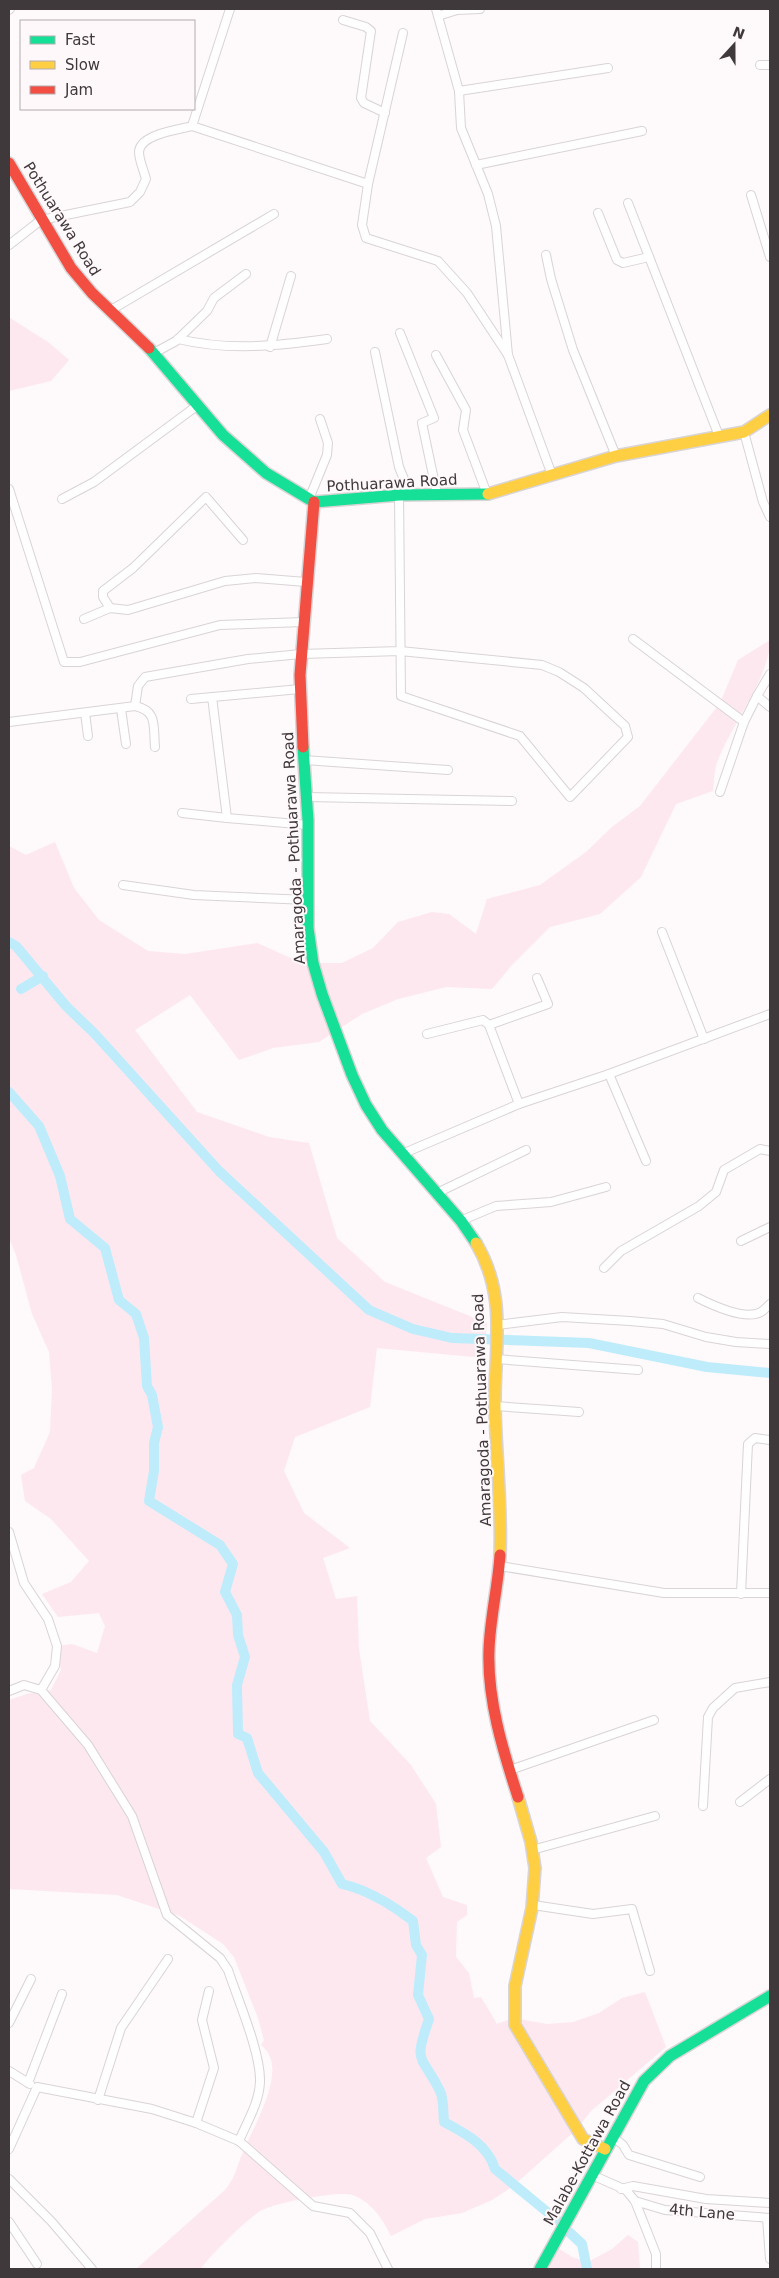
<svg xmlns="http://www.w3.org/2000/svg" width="779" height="2278" font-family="'DejaVu Sans',sans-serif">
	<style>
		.green { fill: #fee8f0 }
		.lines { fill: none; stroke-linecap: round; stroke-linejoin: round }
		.canal { stroke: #beecfb; stroke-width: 10 }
		.street-casing { stroke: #d9d4d5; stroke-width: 10 }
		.fast-casing { stroke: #d9d4d5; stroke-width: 14 }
		.slow-casing { stroke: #d9d4d5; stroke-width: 14 }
		.jam-casing { stroke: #d9d4d5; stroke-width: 14 }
		.street { stroke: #fffefe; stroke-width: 8 }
		.fast { stroke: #16e098; stroke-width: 11 }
		.slow { stroke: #ffcf43; stroke-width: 11 }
		.jam { stroke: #f24e42; stroke-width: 11 }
		.labels { text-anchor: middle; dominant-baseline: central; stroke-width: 4; stroke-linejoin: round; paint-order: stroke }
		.street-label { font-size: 15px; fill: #40393b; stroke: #fff8fa }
	</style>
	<rect width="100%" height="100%" fill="#fef9fb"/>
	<g class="green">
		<path d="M10,318L48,342L69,360L51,381L9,391V319Z"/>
		<path d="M770,640C770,677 731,725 718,760C714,769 714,781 713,791L676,804L641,877L600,914L550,927L512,965L492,989L446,987L398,999L362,1014L319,1042L273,1048L239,1060L190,995L135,1030L197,1112L269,1137L309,1143L337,1238L385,1282L487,1323L484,1358L377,1348L370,1407L295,1437L284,1471L304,1513L350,1548L323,1558L336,1599L357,1596L359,1649L370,1721L411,1765L436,1804L441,1847L426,1858L443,1897L467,1905V1915L457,1922L456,1957L469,1973L474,1998L481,1997L497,2024L513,2018L547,2024L573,2022L599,2013L622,1998L645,1992L666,2047L591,2111L577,2129L512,2187L492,2200L462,2213L425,2219L391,2236C383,2219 371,2201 352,2195C338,2190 275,2203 262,2210C248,2218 209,2256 201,2269H136L225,2190C237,2175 236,2168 243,2152C253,2127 291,2067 261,2045L264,2040L258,2018L234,1957L223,1944L180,1916L117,1895L9,1889V1700L27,1694L51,1690L61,1670L57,1646L72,1644L97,1653L105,1626L99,1613L58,1617L42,1594L71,1582L89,1561L51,1519L25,1501L21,1475L34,1468L50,1432L52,1389L49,1352L32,1314L16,1255L9,1238V846L26,855L55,842L74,888L99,920L148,951L185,954L257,943L302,963H342L373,948L398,922L432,912L449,914L476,934L487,899L540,885L586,852L612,827L640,806L720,703L738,660Z"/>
		<path d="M628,2235L638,2242L640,2269H546L558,2248L572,2257L588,2262L612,2249Z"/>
	</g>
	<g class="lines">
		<g class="canal">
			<path d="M9,942L16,946L66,1006L95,1034L219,1171L369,1310L413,1329L452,1338L589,1343L707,1367L770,1373"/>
			<path d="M21,989L43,976"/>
			<path d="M9,1092L39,1126L60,1176L70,1219L105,1248L119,1300L136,1314L144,1338L147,1386L152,1395L158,1427L154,1443V1471L149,1501L220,1545L233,1564L225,1592L237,1615L238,1635L245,1657L237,1685L238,1734L247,1738L258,1773L324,1852L342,1884C368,1890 391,1904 413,1921L416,1945L422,1955L418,1995L429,2019C413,2065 421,2053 440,2091C444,2099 443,2113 444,2122C465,2133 488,2145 495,2169L557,2220"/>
			<path d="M569,2232L582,2244L587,2269"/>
		</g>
		<g class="street-casing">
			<g id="street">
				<path d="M230,9L192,126L368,184L362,225L366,238L438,261L467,293L508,355"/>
				<path d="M436,9L459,91L461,128L488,194L496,226L508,355L552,475"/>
				<path d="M9,10L10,9"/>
				<path d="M438,16L457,10L480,9"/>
				<path d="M343,20L366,27L371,31L361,98L364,103L385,113"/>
				<path d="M760,65H770"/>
				<path d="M459,91L608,68"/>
				<path d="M476,165L642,131"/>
				<path d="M368,184L403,33"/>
				<path d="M751,195L770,257"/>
				<path d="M628,203L719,436"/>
				<path d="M598,213L617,260L623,263L649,257"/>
				<path d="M9,245L41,220L130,202L140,192L146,179C144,171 139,160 139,152C140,134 178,130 192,126"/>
				<path d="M546,255L551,279L573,350L616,456"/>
				<path d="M111,310L274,214"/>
				<path d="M400,333L434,418L422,423L437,494"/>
				<path d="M178,339C228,351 277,346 327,339"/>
				<path d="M270,347L291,276"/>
				<path d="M375,352L399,467L410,494"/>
				<path d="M154,353L176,341L207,311L214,298L246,274"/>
				<path d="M436,355L466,410L463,430L487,494"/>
				<path d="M744,432L763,502L770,517"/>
				<path d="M9,489L64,662H80L220,625L304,622"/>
				<path d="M62,499L94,482L198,405"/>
				<path d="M309,499L327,455L328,443L320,419"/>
				<path d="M110,608L103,597V591L133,568L206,497L243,540"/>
				<path d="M84,619L110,608L128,610L225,581L256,578L306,582"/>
				<path d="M633,639L744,722"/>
				<path d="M770,674L757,696L770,707"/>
				<path d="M212,697L227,818L308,825"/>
				<path d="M191,699L300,689"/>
				<path d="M135,706C158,711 153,726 155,747"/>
				<path d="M121,709L126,744"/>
				<path d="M85,713L88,736"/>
				<path d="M9,722L135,706L138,686L145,677L248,659L301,654L400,651L542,665L559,672L584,688L625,726L628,737L570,797L520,736L401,696L399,495"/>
				<path d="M304,760L448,770"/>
				<path d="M720,792L744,722L757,696"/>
				<path d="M307,797L512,801"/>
				<path d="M182,813L227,818"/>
				<path d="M123,885L194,895L308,900"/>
				<path d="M662,932L704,1039"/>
				<path d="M489,1025L548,1004L537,978"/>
				<path d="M427,1034L483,1020L489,1025L519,1104"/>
				<path d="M609,1074L646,1161"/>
				<path d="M402,1154L519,1104L609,1074L770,1014"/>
				<path d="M437,1193L526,1150"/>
				<path d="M460,1221L496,1206L551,1202L606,1187"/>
				<path d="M741,1241L770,1227"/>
				<path d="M604,1268L621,1251L699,1206L716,1192L724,1170L760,1149L770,1151"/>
				<path d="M698,1298C712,1305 745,1321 761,1312C764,1310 767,1307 770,1304"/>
				<path d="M497,1325L562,1317L630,1321L663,1324L706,1337L736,1342L770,1344"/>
				<path d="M496,1359L638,1370"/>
				<path d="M495,1406L579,1412"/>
				<path d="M9,1532L24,1583L48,1619L57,1646L55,1666L41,1690L88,1745L132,1816L167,1915L220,1958L228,1970C238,2000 261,2053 260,2082C259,2103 247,2122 239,2141"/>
				<path d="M500,1566L664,1593H770"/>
				<path d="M741,1594L748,1444L755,1438L770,1440"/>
				<path d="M9,1691L24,1685L41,1690"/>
				<path d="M510,1770L654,1720"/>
				<path d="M740,1802L770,1779"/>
				<path d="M703,1806L708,1717L713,1708L735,1688L770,1682"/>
				<path d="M532,1850L655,1816"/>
				<path d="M533,1905L593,1914L632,1909L650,1971"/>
				<path d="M9,2023L31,1979"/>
				<path d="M9,2071L30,2084"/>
				<path d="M28,2083L62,1994"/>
				<path d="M98,2100L121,2028L168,1959"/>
				<path d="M196,2123L214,2068L202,2020L209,1991"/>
				<path d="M612,2136L623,2145L629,2155L700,2177"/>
				<path d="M9,2149L37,2087L152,2109L196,2123L239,2141L313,2206L350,2213L370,2233L388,2269"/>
				<path d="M592,2175L626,2190L635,2201L656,2254V2269"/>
				<path d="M9,2179L51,2221L92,2269"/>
				<path d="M621,2189L633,2186L706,2199L770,2203"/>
				<path d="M635,2201L665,2210L770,2218"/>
				<path d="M767,2218L770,2259"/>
				<path d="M9,2222L37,2264"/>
			</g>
		</g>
		<g class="fast-casing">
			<g id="fast">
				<path d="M149,348L223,435L266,473L314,502L399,495L488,494"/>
				<path d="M303,747L308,820V928L313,963L322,994L352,1075L366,1105L382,1130L461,1221L476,1243"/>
				<path d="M540,2269L644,2081L670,2056L770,1996"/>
			</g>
		</g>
		<g class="slow-casing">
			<g id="slow">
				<path d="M488,494L616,456L744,432L770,415"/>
				<path d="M476,1243C508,1297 494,1348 495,1407C496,1456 502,1505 500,1555"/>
				<path d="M518,1797L531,1842L535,1868L532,1908L515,1986V2025L583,2139L605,2149"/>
			</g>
		</g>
		<g class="jam-casing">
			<g id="jam">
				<path d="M9,163L71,268L92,293L149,348"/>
				<path d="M303,747L300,675L314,502"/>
				<path d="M500,1555C498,1587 490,1618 489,1650C487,1699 503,1751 518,1797"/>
			</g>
		</g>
		<use href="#street" class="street"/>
		<use href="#fast" class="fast"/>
		<use href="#slow" class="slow"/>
		<use href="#jam" class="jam"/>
	</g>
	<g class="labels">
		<g class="street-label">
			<text transform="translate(62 219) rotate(58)">Pothuarawa Road</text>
			<text transform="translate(392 483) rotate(-3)">Pothuarawa Road</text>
			<text transform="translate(294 848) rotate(-93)">Amaragoda - Pothuarawa Road</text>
			<text transform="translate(482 1410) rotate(-92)">Amaragoda - Pothuarawa Road</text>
			<text transform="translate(587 2153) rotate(-61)">Malabe-Kottawa Road</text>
			<text transform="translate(702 2212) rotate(5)">4th Lane</text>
		</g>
	</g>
	<rect width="779" height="2278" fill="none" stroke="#40393b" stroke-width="20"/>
	<rect x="20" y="20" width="175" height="90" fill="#fff8fa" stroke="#b3acae"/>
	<rect x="30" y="36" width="25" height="8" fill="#16e098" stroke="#b3acae"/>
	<text x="65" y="45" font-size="15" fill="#40393b">Fast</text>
	<rect x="30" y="61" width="25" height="8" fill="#ffcf43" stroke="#b3acae"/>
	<text x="65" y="70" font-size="15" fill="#40393b">Slow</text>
	<rect x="30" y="86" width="25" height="8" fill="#f24e42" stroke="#b3acae"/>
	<text x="65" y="95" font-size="15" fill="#40393b">Jam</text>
	<g transform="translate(734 45) rotate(21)" stroke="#fff8fa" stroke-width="4" paint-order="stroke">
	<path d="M0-4L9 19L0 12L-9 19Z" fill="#40393b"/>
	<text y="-8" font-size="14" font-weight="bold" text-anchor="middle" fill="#40393b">N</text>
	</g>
</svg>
